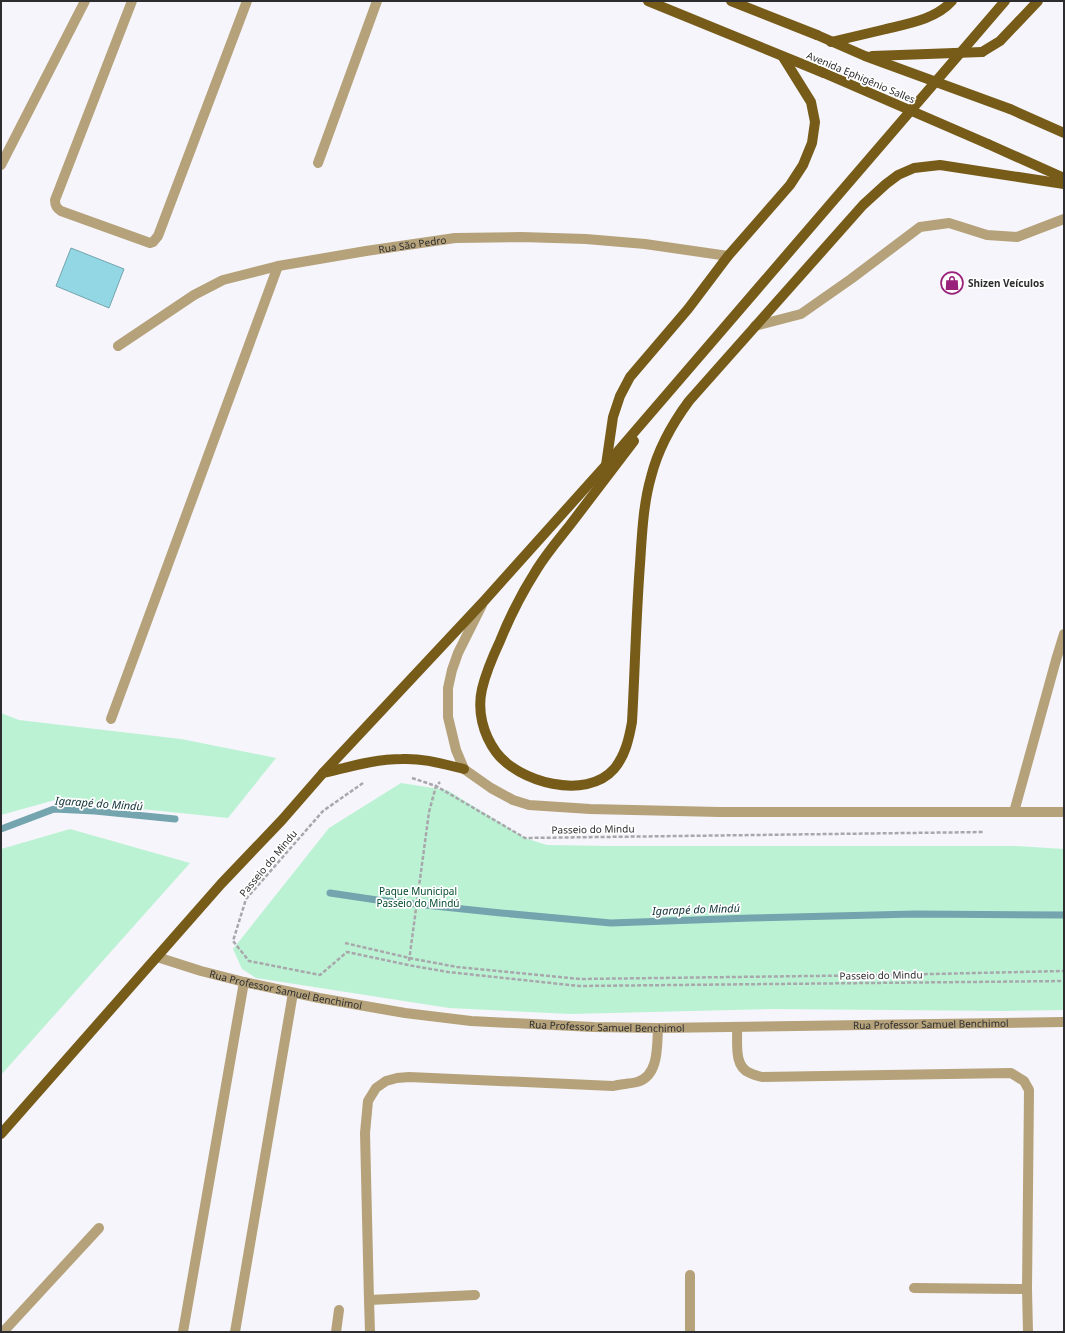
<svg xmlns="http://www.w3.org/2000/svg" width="1065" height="1333" font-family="'Noto Sans',sans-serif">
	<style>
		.green { fill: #bcf2d4 }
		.water { fill: #92d7e3; stroke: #74a4ad }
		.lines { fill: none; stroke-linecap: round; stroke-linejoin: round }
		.stream { stroke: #74a4ad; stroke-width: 7 }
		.path { stroke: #a8a8ac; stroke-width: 2.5; stroke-dasharray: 4 2; stroke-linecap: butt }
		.minor { stroke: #b5a27a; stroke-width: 10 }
		.major { stroke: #775c19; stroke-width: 10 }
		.path-bridge { stroke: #a8a8ac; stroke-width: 2.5; stroke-dasharray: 4 2; stroke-linecap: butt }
		.major-bridge { stroke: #775c19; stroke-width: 10 }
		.labels { text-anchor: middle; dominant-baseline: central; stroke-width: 3.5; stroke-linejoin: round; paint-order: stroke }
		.street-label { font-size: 10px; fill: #2d2d2f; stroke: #fff }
		.poi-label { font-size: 10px; font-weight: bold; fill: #2d2d2f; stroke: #fff; text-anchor: start }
		.park-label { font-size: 10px; fill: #034b2f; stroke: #fff }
		.water-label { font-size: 11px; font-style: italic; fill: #0d3035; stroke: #fff }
	</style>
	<rect width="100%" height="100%" fill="#f6f5fb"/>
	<g class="green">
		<path d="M1,713L19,720L181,739L276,758L228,818L55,800L1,815Z"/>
		<path d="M401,783L447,790L525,838L547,845L611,846H1014L1064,849V1010L1006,1011L771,1009L570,1014L449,1008L256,978L242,969L233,949L329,828Z"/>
		<path d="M70,829L190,863L1,1075V849Z"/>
	</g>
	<path class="water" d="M71,248L124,269L109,308L56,286Z"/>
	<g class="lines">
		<g class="stream">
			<path d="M1,829L54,809L95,811L175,819"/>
			<path d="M330,893L377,900L501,913L611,923L751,918L915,914L1064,915"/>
		</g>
		<g class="path">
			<path d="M412,778L436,786L525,838L984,832"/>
			<path d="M363,783L323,811L246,899L233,941L249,961L320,975L347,952L408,965L448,972L579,986L1064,981"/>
			<path d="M429,812L436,786L440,782"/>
			<path d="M345,943L414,959L457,967L580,979L888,975L1064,971"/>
		</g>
		<g class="minor">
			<path d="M132,1L55,200C55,205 56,208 61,211L150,243L153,242L158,236L247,1"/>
			<path d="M318,163L377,1"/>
			<path d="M1,165L85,1"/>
			<path d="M755,326L801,314L851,279L920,227L949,223L987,235L1017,237L1064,219"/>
			<path id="s1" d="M118,346L194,295L223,280L278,266L366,251L455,238L521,237L586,239L645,244L728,256"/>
			<path d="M482,605L458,653L452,670L448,688V717L456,750L464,769L491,788L513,800L529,805L590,809L719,812H1064"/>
			<path d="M111,719L278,266"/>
			<path d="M1014,812L1056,660L1064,634"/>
			<path id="s2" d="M157,957L201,971L244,982L319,998L405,1013L471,1021L593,1027L658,1028L1064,1022"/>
			<path d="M737,1027C738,1041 733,1067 750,1073C754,1075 758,1076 762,1077L1011,1073L1024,1081L1029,1090L1027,1289L1028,1332"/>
			<path d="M690,1275V1332"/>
			<path d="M914,1288L1027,1289"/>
			<path d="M369,1300L475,1295"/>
			<path d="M3,1332L99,1228"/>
			<path d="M183,1332L244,982"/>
			<path d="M235,1332L293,993"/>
			<path d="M336,1332L339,1310"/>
			<path d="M370,1332L369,1300L365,1133L368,1101L376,1088L386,1081L397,1078L409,1077L613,1086C620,1084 629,1084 637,1082C659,1076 657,1046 658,1028"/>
		</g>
		<g class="major">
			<path d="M648,1L824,73"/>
			<path d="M731,1L817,35"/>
			<path d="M831,42C848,38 865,34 882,30C906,24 935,20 952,1"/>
			<path d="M982,52L1000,41L1038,1"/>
			<path d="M1010,109L1064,133"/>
			<path d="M988,144L1064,178"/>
			<path d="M634,441C613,469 591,497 570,525C559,539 547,553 537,569C523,591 510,616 500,641C493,656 486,672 482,689C477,711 483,734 496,752C518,782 586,801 614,769C625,756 629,739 632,722C635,669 636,617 640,564C642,535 643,505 651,477C658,449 672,424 689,401L863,205L886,184L898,175L914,168L940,165L1064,184"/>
			<path d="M606,465L613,417L620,396L630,377L688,309L728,256L790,185L803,165L812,143L815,122L811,102L783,57"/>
			<path d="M323,773C349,767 375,759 402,759C423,758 443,764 464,769"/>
			<path d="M1,1134L221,884L282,820L323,773L485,600L606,465L1005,1"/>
		</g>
		<path class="path-bridge" d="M409,961L429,812"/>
		<g class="major-bridge">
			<path d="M817,35L865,56L1010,109"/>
			<path d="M872,56L982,52"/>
			<path d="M824,73L988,144"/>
		</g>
	</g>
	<defs>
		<g id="shop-ring" transform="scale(1.15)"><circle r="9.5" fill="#fff" stroke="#9a217b" stroke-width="1.5"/><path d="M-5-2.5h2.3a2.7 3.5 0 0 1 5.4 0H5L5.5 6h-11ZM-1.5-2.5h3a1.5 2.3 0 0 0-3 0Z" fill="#9a217b"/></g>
	</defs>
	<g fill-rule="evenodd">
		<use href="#shop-ring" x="952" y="283"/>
	</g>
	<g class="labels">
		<g class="street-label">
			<text transform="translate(861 77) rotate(23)">Avenida Ephigênio Salles</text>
			<text stroke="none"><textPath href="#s1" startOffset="317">Rua São Pedro</textPath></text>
			<text transform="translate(593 829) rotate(-1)">Passeio do Mindu</text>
			<text transform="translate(268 863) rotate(-50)">Passeio do Mindu</text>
			<text transform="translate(881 975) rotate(-1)">Passeio do Mindu</text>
			<text stroke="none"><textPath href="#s2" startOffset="133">Rua Professor Samuel Benchimol</textPath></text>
			<text stroke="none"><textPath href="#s2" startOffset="781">Rua Professor Samuel Benchimol</textPath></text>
			<text stroke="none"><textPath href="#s2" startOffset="457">Rua Professor Samuel Benchimol</textPath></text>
		</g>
		<g class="poi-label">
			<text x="968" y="283">Shizen Veículos</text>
		</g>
		<g class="park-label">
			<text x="418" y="891">Paque Municipal<tspan x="418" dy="12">Passeio do Mindú</tspan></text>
		</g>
		<g class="water-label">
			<text transform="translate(99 803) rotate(4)">Igarapé do Mindú</text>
			<text transform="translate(696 909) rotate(-2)">Igarapé do Mindú</text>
		</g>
	</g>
	<rect width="1065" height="1333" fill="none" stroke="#2d2d2f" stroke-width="4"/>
</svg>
